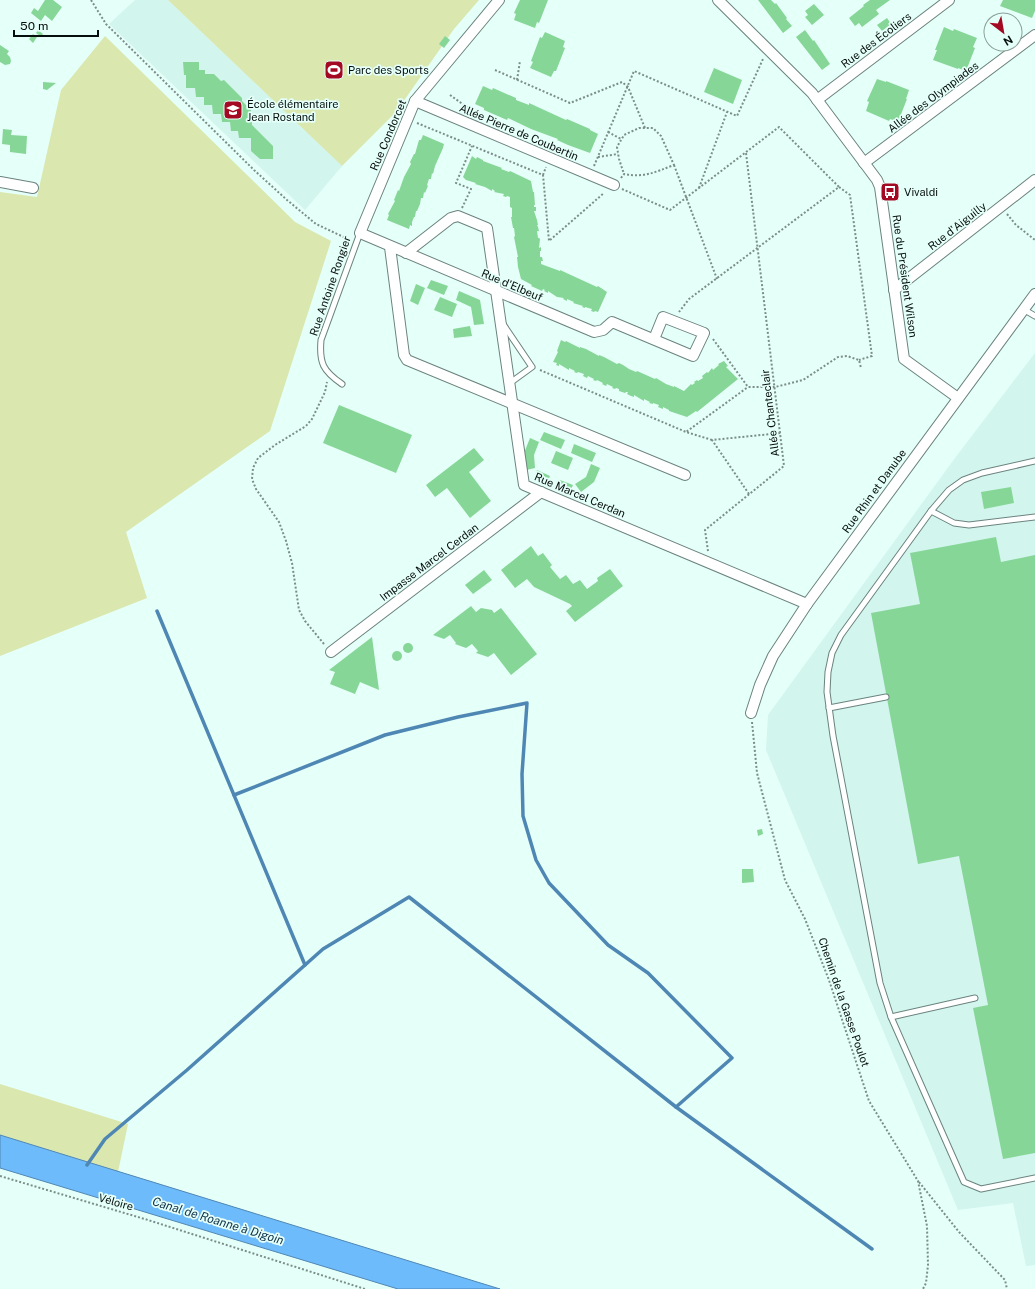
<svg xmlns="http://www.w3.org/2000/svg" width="1035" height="1289" font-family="'Public Sans',sans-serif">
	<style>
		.built { fill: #d2f5ee }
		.green { fill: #dae7ae }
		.water { fill: #6ebbfb; stroke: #4f87b4 }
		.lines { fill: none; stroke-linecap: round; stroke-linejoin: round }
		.stream { stroke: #4f87b4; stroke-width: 3.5 }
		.building { fill: #86d797 }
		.lane-casing { stroke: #6b837e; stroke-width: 7 }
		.street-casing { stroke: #6b837e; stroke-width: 12 }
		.path { stroke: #7c8e8a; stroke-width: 2; stroke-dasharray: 2 2; stroke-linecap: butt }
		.lane { stroke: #fff; stroke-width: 5 }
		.street { stroke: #fff; stroke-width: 10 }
		.labels { text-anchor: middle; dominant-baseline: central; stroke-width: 3.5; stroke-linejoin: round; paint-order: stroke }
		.street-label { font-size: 11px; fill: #060e0d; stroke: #e5fff9 }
		.poi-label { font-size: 11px; fill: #060e0d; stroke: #e5fff9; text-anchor: start }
		.water-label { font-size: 12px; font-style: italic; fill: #0e2f48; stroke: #e5fff9 }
	</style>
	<rect width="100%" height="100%" fill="#e5fff9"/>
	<g class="built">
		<path d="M135,0H168L342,166L305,210L109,24Z"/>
		<path d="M1035,353V1265L1026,1266L1013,1203L958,1210L766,750L768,715L955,458Z"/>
	</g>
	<g class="green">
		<path d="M168,0H479L454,29L396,112L342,166Z"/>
		<path d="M105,36L295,222L331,241L270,431L126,532L147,598L0,656V192L37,197L61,90Z"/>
		<path d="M0,1084L128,1124L118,1172L0,1135Z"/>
	</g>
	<path class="water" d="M0,1135L500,1289H398L0,1168Z"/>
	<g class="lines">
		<g class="stream">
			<path d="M157,611L305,965"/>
			<path d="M234,795L385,735L458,717L527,703L522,774L523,816L536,860L549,883L608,945L648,973L732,1058L676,1107L872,1249"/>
			<path d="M87,1165L105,1139L187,1070L323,949L409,897L676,1107"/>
		</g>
	</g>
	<g class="building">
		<path d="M45,0H53L62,7L52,21L45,15L41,21L31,13L34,8L38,11Z"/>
		<path d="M520,0H548L539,23L537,22L535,28L514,20L516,14L514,13Z"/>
		<path d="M758,0H771L775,4L776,3L787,18L786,19L792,26L783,33Z"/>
		<path d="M870,0H890L876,10L879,14L862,27L859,23L855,26L849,18L864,6L863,5Z"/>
		<path d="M1003,0H1035V11L1032,18L1000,6Z"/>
		<path d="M814,4L824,15L812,25L805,17L808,15L805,11Z"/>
		<path d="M887,18L891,24L882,31L877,25Z"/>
		<path d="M944,27L953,31L954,29L977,38L973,47L975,48L966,71L958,68V69L933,60L937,50H935Z"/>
		<path d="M38,30L43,34L41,37L36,33Z"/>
		<path d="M805,30L813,41L814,40L830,64L822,70L796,37Z"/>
		<path d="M545,32L565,41L563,47L565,48L556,71H554L551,77L530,68L533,62L531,61L540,37L542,38Z"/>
		<path d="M33,34L37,37L33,43L29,39Z"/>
		<path d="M445,36L450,40L444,48L439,44Z"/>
		<path d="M0,45L9,51L7,54L10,57L11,61L10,64L5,65L0,62Z"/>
		<path d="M183,62H199V70H205V74H214L221,81L224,80L242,98V101L251,110L252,125L273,146V159H260L251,151V138H239L238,131H231L230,122H222L221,114H213L212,105H204V97H196L195,88H186V75H184Z"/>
		<path d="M714,68L742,80L733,104L704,92Z"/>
		<path d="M877,79L886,82V81L909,90L906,99H907L898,122L890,119L889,121L866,111L869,102L867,101Z"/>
		<path d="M43,82L56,83L47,90L43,89Z"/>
		<path d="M483,86L492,90L493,88L516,98V100L529,105V103L566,120L567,119L590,129V130L598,134L590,153L568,145L557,140L558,139L531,129L508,118L507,120L484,110V108L475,104Z"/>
		<path d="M3,129L12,130L11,135L27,136L26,154L10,152V145L2,144Z"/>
		<path d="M423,135L444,144L443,148L435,166L433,174L432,173L431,179H429L427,185L428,186L425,193L424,192L423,198H421L420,204L417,211H416L415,217H414L412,222V226L410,225L409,229L387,220L389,215L388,214L395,201L394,200L398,190L399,191L404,177L411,164L410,162L414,154H415L419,140H421Z"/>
		<path d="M472,156L476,159L477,157L483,160V161L502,168L501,169L509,172L510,171L531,181L533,192H534L535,205H534V207H536V211H534L537,220L538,225H537L538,227L539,231H537L538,238H539L540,239L539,248L541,247V251H540V257H542L543,261H541V264L560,271V270L597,287L598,286L607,292L598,312L595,311L594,312L591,311L592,309L585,307V308L582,307L583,306L573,303L574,302L567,299V301L563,299L564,298L557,297L548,291V293L544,291L545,290L543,289L542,291L531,286L532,285L521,279L518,267L517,257H518L514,237L515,236L514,228H513L511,217H512V208L510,207V197L507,196L506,197L503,196L504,194L494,192L495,191L492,189V191L485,187L475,184L476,183L466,180L463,177Z"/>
		<path d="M431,280L448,286L444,295L427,288Z"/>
		<path d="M416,284L425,288L418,305L410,301Z"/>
		<path d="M459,291L480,300L484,324L474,325L471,307L456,300Z"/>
		<path d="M440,297L457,304L452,317L434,310Z"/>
		<path d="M470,326L472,336L454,338L453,329Z"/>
		<path d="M561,340L565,342L566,341L580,348V347L586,349L599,356V355L604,357L617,364L619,363L623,365L629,369L636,372L637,371L655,379L656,378L666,384L674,387V386L684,391L691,384L692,385L695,383L694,382L697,380L698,381L703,378L702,376L707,372L708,373L712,368L713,370L719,365L718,364L724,361L728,366L726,367L738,379L697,412L696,411L687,417L669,411V410L663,407V409L658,407L659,405L653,403V404L649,403L650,402L644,399V401L634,395V397L631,396L627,394L628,392H626L625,393L619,391V389L616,388L615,389L612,388L613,387L607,384L606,386L602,384L603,383L597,380L596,381L593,380L594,379L588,376L587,378L583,376L584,374L578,372L577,373L574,372L575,371L569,368V370L559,364V366L556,365L557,363L553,362L558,352L557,351Z"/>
		<path d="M339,405L412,435L396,473L323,443Z"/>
		<path d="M544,432L565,440L561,449L540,440Z"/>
		<path d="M530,438L539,442L534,455L535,468L526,470L524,453Z"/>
		<path d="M574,444L596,453L592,462L571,453Z"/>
		<path d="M474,448L484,460L469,472L491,501L470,518L447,488L435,497L426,485Z"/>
		<path d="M556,451L573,458L568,470L551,463Z"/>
		<path d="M591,464L600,468L594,482L581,492L575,484L586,477Z"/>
		<path d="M537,470L550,476L546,485L534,479Z"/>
		<path d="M560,480L573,485L569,494L557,489Z"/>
		<path d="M1011,487L1014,503L984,509L981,492Z"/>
		<path d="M996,537L1001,562L1035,555V1153L1003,1159L973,1008L988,1005L959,856L918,864L871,613L920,604L910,553Z"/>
		<path d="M531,546L538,556L543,553L552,565L550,567L560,579L566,575L573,584L580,580L587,589L598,581L597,578L610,569L623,586L575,622L566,611L572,606L570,604L534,587L527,579L515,588L501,570Z"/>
		<path d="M484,570L492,580L473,594L465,585Z"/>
		<path d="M471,606L476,612L481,608L492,610L494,613L501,608L537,654L511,675L494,653L488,657L476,653L478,651L472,644L466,648L455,644L456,643L450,635L444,639L433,635Z"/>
		<path d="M372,637L379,690L360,682L355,694L330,684L335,672L329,670Z"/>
		<circle cx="408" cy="648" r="5"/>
		<circle cx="397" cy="656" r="5"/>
		<path d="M762,829L763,834L758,836L757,830Z"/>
		<path d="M742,869H753L754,882L742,883Z"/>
	</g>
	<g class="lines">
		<g class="lane-casing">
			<g id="lane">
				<path d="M1023,309L1035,316"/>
				<path d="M503,324L532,367L510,383"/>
				<path d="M342,384C323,371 319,363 321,340L360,233"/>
				<path d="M1035,461L982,473L963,480L949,490L931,511L841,635L832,653L828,672L827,692L833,736L880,983L891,1017L964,1182L981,1189L1035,1178"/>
				<path d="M931,511L954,523L969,525L1035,517"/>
				<path d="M829,708L886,697"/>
				<path d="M891,1017L975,998"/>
			</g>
		</g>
		<g class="street-casing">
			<g id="street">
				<path d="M499,0L415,101L360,233L594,332L603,330L612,322L693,356L704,333L663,317L654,339"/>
				<path d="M718,0L812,93L877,180L880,187L904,359L958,398"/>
				<path d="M817,100L949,0"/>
				<path d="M415,101L614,185"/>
				<path d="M864,163L1035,35"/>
				<path d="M0,182L33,188"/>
				<path d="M390,247L404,355L407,360L685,475"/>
				<path d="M406,253L451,218L458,216L487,228L524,485L807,604"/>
				<path d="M894,290L1035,180"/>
				<path d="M331,652L541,492"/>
				<path d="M751,713L760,685L773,656L807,604L1035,294"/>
			</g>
		</g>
		<g class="path">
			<path d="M91,0L106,24L254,170L287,200L316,224L350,240"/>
			<path d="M495,70L570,103L622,82L628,87L645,128"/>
			<path d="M517,80L520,61"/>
			<path d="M450,95L471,110L469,114"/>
			<path d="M417,123L543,175L549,241L604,193"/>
			<path d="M608,132L621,139"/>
			<path d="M598,157L618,154"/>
			<path d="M674,165L717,279"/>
			<path d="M594,166L634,71L737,116L763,59"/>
			<path d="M543,175L546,167"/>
			<path d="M621,178L624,174C645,178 655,172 674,165L661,136L653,128H639L624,135L617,147L619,159L624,174"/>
			<path d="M839,187L850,195L872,356L859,360"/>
			<path d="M699,188L727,112"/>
			<path d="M622,189L670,210L779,127L839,187L689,299L679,312"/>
			<path d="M462,208L471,189L456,183L472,146"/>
			<path d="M1007,214L1016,225L1035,240"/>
			<path d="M713,339L748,387H775L803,380L838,357L847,356L859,360L861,368"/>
			<path d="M540,370L686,432"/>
			<path d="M712,440L686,432L748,387"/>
			<path d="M749,494L712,440L781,433"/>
			<path d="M708,551L705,530L784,466L746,153"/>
			<path d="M324,644L305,621L299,610L292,563L286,541L279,522L256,489L252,479L253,468L258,458L275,445L306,426L312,419L325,392L327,382"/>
			<path d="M752,722L757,773L785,880L805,919L829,980L869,1101L918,1181L927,1226L928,1265L926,1283L923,1289"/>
			<path d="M0,1176L148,1220L365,1289"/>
			<path d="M919,1182L959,1232L1005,1280L1007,1289"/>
		</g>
		<use href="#lane" class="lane"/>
		<use href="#street" class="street"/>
	</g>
	<defs>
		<g id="stadium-square" transform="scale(1)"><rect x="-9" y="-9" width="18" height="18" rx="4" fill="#a40923" stroke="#e5fff9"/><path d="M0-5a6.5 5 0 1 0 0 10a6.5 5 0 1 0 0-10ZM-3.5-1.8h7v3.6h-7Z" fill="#fff"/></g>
		<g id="school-square" transform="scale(1)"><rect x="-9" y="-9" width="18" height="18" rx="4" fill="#a40923" stroke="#e5fff9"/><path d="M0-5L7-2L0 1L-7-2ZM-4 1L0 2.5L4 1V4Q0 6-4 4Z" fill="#fff"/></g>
		<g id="bus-square" transform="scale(1)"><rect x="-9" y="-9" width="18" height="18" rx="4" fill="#a40923" stroke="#e5fff9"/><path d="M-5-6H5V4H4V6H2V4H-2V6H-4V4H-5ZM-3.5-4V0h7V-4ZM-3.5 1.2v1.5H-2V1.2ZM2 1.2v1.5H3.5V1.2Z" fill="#fff"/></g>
	</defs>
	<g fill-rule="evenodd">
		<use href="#stadium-square" x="334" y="70"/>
		<use href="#school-square" x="233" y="110"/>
		<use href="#bus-square" x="890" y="192"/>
	</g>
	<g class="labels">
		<g class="street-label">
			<text transform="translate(876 40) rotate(-37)">Rue des Écoliers</text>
			<text transform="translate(933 97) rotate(-37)">Allée des Olympiades</text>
			<text transform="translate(519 132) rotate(23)">Allée Pierre de Coubertin</text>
			<text transform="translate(388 135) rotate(-67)">Rue Condorcet</text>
			<text transform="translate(957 226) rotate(-38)">Rue d'Aiguilly</text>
			<text transform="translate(905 276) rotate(82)">Rue du Président Wilson</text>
			<text transform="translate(512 285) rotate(23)">Rue d'Elbeuf</text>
			<text transform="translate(330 286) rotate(-71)">Rue Antoine Rongier</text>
			<text transform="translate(770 413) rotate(-97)">Allée Chanteclair</text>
			<text transform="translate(874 491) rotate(-54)">Rue Rhin et Danube</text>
			<text transform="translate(580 495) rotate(23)">Rue Marcel Cerdan</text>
			<text transform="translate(429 562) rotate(-37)">Impasse Marcel Cerdan</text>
			<text transform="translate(844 1002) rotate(71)">Chemin de la Gasse Poulot</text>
			<text transform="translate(116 1202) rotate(16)">Véloire</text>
		</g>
		<g class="poi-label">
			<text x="348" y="70">Parc des Sports</text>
			<text x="247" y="104">École élémentaire<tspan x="247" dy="13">Jean Rostand</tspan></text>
			<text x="904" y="192">Vivaldi</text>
		</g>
		<g class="water-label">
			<text transform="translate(218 1221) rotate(17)">Canal de Roanne à Digoin</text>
		</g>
	</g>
	<g transform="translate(1003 32) rotate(149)"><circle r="19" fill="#e5fff9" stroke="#8c9f9b"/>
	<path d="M0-3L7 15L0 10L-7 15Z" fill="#a40923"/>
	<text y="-6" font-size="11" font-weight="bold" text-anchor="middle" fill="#060e0d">N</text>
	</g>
	<path d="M14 30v6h84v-6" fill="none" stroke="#060e0d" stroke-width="2"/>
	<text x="20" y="30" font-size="12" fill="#060e0d" stroke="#e5fff9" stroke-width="3" paint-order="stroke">50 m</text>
</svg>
